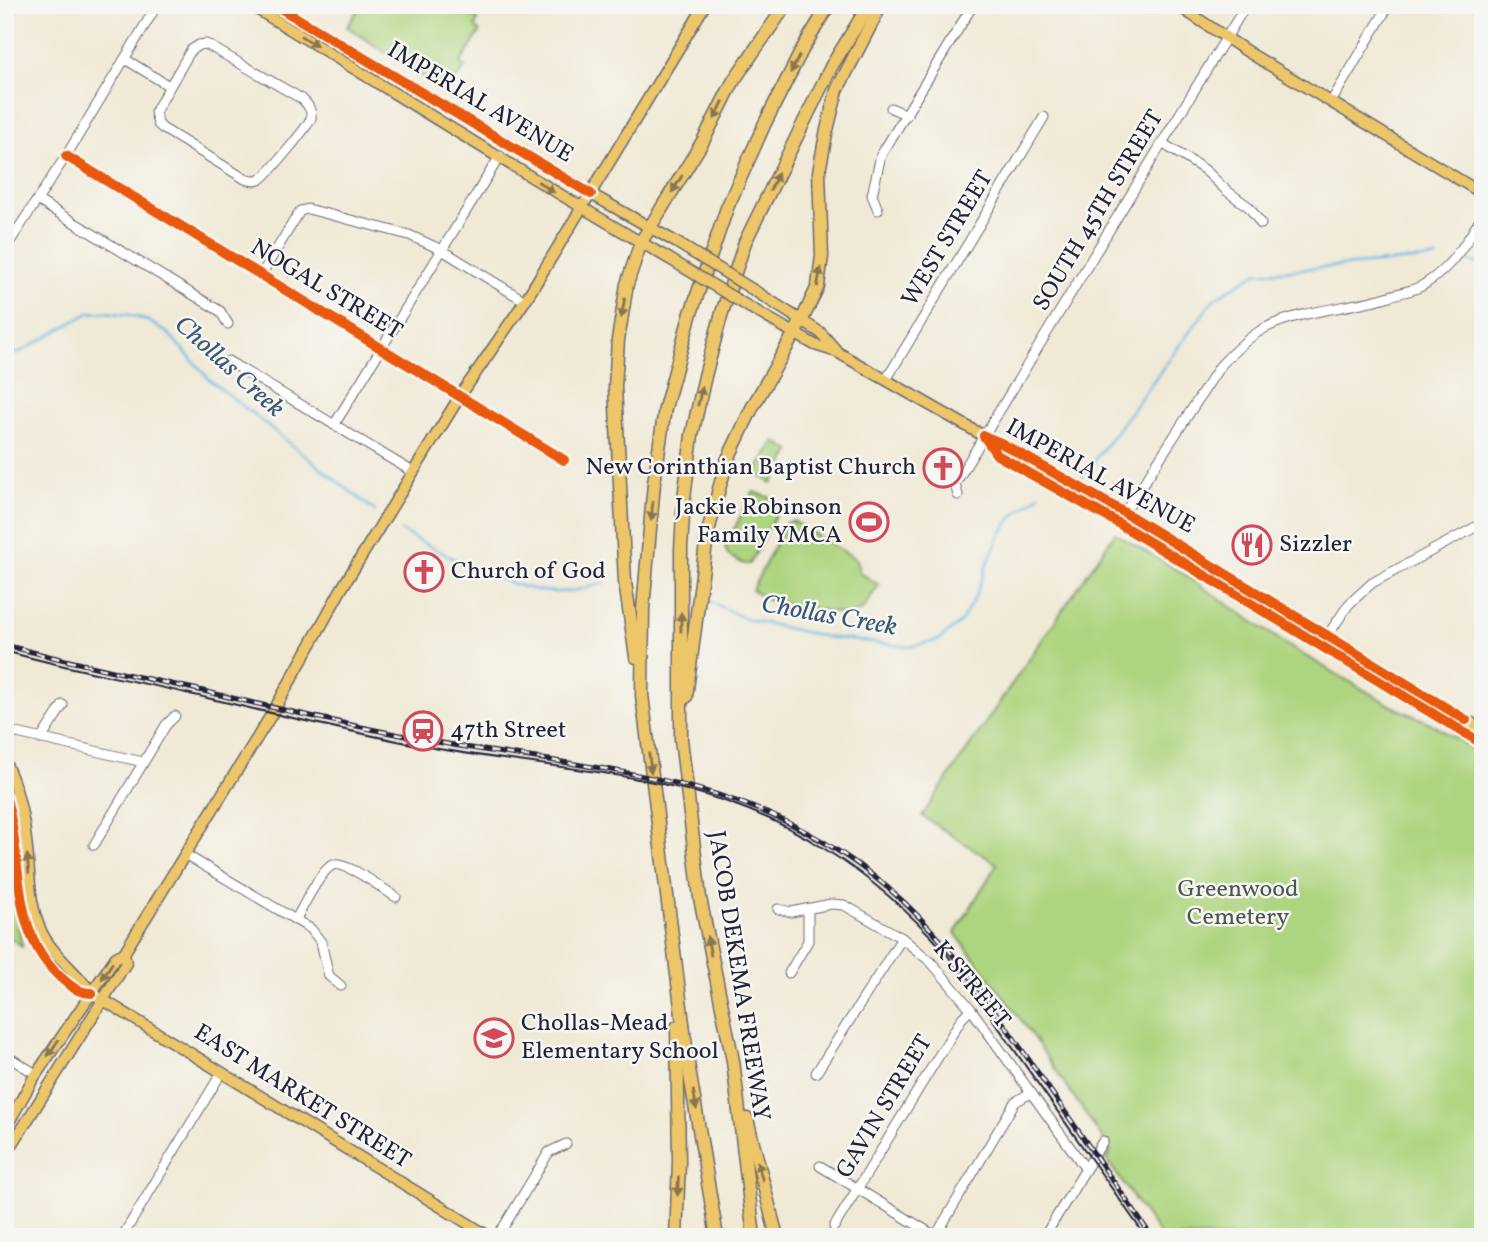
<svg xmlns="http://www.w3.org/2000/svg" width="1488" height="1242" font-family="Vollkorn,serif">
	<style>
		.green { fill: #add47e; stroke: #687b5c; stroke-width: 2 }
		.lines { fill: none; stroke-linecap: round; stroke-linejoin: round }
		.stream { stroke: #6bb9e5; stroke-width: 2.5 }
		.minor-casing { stroke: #6a6871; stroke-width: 11 }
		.major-casing { stroke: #6a6871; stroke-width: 13 }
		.highway-casing { stroke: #6a6871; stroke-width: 15 }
		.minor { stroke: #fff; stroke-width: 9 }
		.major { stroke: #ecc669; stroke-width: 10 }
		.highway { stroke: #ecc669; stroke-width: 12 }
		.tram { stroke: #22223b; stroke-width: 2 }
		.rail-casing { stroke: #22223b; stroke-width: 5 }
		.rail { stroke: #f6f6f2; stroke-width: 2.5; stroke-dasharray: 8; stroke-linecap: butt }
		.major-bridge-casing { stroke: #6a6871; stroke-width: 13; stroke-linecap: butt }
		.major-bridge { stroke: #ecc669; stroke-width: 10 }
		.cycleway-casing { stroke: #f6f6f2; stroke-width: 15 }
		.cycleway { stroke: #e8590c; stroke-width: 10 }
		.oneway { fill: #877452 }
		.labels { text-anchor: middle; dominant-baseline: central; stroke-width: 5; stroke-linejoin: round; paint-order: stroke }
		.street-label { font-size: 24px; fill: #22223b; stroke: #f6f6f2 }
		.poi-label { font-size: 24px; fill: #22223b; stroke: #f6f6f2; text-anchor: start }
		.park-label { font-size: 24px; fill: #4c574f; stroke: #f6f6f2 }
		.water-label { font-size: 26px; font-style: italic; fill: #3c5776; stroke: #f6f6f2 }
	</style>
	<rect width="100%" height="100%" fill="#f6f6f2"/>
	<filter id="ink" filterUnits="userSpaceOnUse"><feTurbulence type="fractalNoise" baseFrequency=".0143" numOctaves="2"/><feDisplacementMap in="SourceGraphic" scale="14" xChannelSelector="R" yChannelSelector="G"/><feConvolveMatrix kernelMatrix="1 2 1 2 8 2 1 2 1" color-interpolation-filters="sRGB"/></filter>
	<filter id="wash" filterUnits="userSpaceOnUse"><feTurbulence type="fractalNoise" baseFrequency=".00686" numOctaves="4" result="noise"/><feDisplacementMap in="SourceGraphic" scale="28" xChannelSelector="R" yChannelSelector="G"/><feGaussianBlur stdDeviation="1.57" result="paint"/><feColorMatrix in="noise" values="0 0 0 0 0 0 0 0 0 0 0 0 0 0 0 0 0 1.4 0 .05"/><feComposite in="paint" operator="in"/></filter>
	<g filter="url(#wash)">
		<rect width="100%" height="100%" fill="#f0e9d5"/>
		<g class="green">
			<path d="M361,5H444L460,15L463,11L478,20L475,26L480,32L460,64L465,67L450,89L444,85L441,89L347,27Z"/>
			<path d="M775,441L791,451L772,483L755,473Z"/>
			<path d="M754,492L774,499L777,503L778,510L750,564H744L729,556L725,548L750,497Z"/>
			<path d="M793,521L856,559L860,573L879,585L862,610L847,615L767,600L752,590L786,523Z"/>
			<path d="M1115,533L1182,573L1290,647L1392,706L1430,723L1483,755V1237H1161L1106,1159L1111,1151L1022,1021L955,933L997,864L922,816Z"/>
			<path d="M5,857L22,946L5,935Z"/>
		</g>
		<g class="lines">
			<g class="stream">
				<path d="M1463,260L1483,265"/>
				<path d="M5,357L22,351L89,313L105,312L130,315L148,321L169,334L210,380L375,511"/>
				<path d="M1083,476L1214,299L1256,273L1437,258"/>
				<path d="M401,531C440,552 509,590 552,592C570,593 587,588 605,583"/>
				<path d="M705,599L746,619L826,637L909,647L939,640L961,622L976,595L987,564L1001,533L1015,514L1040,495"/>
			</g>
		</g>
	</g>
	<g filter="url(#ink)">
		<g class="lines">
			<g class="minor-casing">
				<g id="minor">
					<path d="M5,9L8,5"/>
					<path d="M206,44L302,99C308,105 312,110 311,118C310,124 267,176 261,179C256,182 252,181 245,179L162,128L158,124L155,112L191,50L199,45Z"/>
					<path d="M125,59L169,86"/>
					<path d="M1331,102L1389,5"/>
					<path d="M891,108L907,115"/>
					<path d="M1162,143L1205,170L1227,191L1249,207L1261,224"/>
					<path d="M66,156L564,460"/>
					<path d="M37,200L220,311L228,324"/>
					<path d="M878,210L872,195L881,155L973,5"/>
					<path d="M5,249L66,156L157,5"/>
					<path d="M261,275L300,211L308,209L409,235L442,250L525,301"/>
					<path d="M228,361L413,472"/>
					<path d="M886,380L1044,117"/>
					<path d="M334,425L500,156"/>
					<path d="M958,495L955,484L1246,5"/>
					<path d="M1121,518L1220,366C1233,352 1248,337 1265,328C1304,309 1349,309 1390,296C1401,292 1415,291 1425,284C1451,268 1468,240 1483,215"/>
					<path d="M1328,635L1349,604L1372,583L1483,523"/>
					<path d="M5,735L17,733L143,762"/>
					<path d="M41,739L63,705"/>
					<path d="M94,845L166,725L175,716"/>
					<path d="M186,855L311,929L321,942L329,976L341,986"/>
					<path d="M778,909L791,912L831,904L844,905L902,938L931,962L971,1009L1085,1168"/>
					<path d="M296,919C303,907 321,869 333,865C347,861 384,890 396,897"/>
					<path d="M789,973L808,941V909"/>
					<path d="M5,1055L36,1074"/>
					<path d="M816,1073L902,938"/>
					<path d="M820,1166L937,1237"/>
					<path d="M834,1227L962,1018L971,1009"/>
					<path d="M122,1237L222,1072"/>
					<path d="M495,1237L503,1228L549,1152L566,1144"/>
					<path d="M935,1237L1015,1102L1027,1095L1032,1094"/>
					<path d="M1044,1237L1103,1141"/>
				</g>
			</g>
			<g class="major-casing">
				<g id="major">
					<path d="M250,5C389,89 527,177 668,258"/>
					<path d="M275,5L591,194L674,241"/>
					<path d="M1177,5L1248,52L1483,194"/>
					<path d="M755,291L821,333L836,350"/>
					<path d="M749,307L815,345L837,352L984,436L1001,443L1125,513L1483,730"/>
					<path d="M984,436L997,455L1118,523L1483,744"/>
					<path d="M5,762C17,787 23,813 26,840C30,870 28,903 41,931C53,956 76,971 92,993L490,1237"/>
					<path d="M5,796C24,857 8,928 59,976C70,986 78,993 92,993"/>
					<path d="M5,1129L33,1079L116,957L124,953L273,712L342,588L460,396L525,301L705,5"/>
					<path d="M5,1156L126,963L124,953"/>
				</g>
			</g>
			<g class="highway-casing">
				<g id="highway">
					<path d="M636,657L625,582L615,387L618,340L627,284L641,242L703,141L734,80L786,5"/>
					<path d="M686,697L707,536L719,489L727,461L752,408L802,320L818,286L822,256L819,172L826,134L837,90L881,5"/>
					<path d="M747,1119L777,1237"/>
					<path d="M676,1237L679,1162L677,1027"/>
					<path d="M717,1237L688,1063L642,695L643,609L654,483L665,408L690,316L727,208L765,123L803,48L829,5"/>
					<path d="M754,1237L733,1061L700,898L681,739V549L684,498L692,435L705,376L721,316L745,242L831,67L869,5"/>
				</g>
			</g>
			<use href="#minor" class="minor"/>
			<use href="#major" class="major"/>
			<use href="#highway" class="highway"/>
			<path class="tram" d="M5,651C65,668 126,679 186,693C268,712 351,733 434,748C514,763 596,768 675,787C782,811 874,871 946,953L1146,1237"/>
			<g class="rail-casing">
				<path id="rail" d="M5,645C69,662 134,676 199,690C274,708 350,726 426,740C597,773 747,768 888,888C945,936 985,997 1027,1057C1069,1117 1110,1177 1152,1237"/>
			</g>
			<use href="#rail" class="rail"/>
			<g class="major-bridge-casing">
				<g id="major-bridge">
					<path d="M674,241L755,291"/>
					<path d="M668,258L749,307"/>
				</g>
			</g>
			<use href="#major-bridge" class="major-bridge"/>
			<g class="cycleway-casing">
				<g id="cycleway">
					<path d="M275,5L591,194"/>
					<path d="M66,156L564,460"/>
					<path d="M984,436L997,455L1118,523L1483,744"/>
					<path d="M984,436L1001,443L1125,513L1466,720"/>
					<path d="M5,796C24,857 8,928 59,976C70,986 78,993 92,993"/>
				</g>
			</g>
			<use href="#cycleway" class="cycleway"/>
		</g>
		<defs><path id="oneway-solid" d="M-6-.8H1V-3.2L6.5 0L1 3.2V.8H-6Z" transform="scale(1.75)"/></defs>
		<g class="oneway">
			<use href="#oneway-solid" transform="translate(309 41) rotate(31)"/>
			<use href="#oneway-solid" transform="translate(795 64) rotate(117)"/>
			<use href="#oneway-solid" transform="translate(719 110) rotate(117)"/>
			<use href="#oneway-solid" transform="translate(774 182) rotate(-65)"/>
			<use href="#oneway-solid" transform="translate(677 184) rotate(121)"/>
			<use href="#oneway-solid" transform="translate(546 187) rotate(34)"/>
			<use href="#oneway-solid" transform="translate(819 277) rotate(-80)"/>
			<use href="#oneway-solid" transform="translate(623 308) rotate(100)"/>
			<use href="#oneway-solid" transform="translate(700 396) rotate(-77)"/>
			<use href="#oneway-solid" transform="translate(652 511) rotate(95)"/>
			<use href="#oneway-solid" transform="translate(681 622) rotate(-89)"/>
			<use href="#oneway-solid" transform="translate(650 763) rotate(83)"/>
			<use href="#oneway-solid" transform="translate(28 864) rotate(-95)"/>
			<use href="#oneway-solid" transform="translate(709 946) rotate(-101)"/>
			<use href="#oneway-solid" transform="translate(107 971) rotate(123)"/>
			<use href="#oneway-solid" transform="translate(53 1048) rotate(124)"/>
			<use href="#oneway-solid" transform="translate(695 1100) rotate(80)"/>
			<use href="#oneway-solid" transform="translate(760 1171) rotate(-105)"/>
			<use href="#oneway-solid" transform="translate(678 1186) rotate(93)"/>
		</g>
	</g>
	<defs>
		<g id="church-ring" transform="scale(2.0125)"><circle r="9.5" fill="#f6f6f2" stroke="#d1495b" stroke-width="1.5"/><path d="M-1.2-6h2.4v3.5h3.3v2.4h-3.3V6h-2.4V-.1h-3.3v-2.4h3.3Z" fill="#d1495b"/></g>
		<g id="stadium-ring" transform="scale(2.0125)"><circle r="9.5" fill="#f6f6f2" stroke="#d1495b" stroke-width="1.5"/><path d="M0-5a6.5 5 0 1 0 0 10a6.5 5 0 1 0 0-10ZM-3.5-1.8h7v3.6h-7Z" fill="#d1495b"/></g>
		<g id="restaurant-ring" transform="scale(2.0125)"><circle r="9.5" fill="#f6f6f2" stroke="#d1495b" stroke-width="1.5"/><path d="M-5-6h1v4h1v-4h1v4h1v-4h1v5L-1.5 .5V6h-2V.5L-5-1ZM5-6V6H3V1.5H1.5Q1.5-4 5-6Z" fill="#d1495b"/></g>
		<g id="station-ring" transform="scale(2.0125)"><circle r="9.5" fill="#f6f6f2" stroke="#d1495b" stroke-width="1.5"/><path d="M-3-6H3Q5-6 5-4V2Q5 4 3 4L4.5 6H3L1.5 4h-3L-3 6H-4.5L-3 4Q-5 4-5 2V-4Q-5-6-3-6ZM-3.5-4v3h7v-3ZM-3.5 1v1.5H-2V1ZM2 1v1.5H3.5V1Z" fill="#d1495b"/></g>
		<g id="school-ring" transform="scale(2.0125)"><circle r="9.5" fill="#f6f6f2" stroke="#d1495b" stroke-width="1.5"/><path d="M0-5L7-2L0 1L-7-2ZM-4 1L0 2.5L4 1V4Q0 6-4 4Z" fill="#d1495b"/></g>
	</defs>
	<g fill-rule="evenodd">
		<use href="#church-ring" x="943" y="468"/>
		<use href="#stadium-ring" x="869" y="522"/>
		<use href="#restaurant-ring" x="1252" y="545"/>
		<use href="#church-ring" x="424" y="572"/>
		<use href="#station-ring" x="423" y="731"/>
		<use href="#school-ring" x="494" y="1038"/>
	</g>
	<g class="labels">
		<g class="street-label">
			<text transform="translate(480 103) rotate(31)">IMPERIAL AVENUE</text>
			<text transform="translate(1099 211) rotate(-59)">SOUTH 45TH STREET</text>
			<text transform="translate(948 239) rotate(-59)">WEST STREET</text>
			<text transform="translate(326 290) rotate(31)">NOGAL STREET</text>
			<text transform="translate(1100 477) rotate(29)">IMPERIAL AVENUE</text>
			<text transform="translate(738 976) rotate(81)">JACOB DEKEMA FREEWAY</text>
			<text transform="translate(971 985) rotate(50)">K STREET</text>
			<text transform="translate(302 1097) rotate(32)">EAST MARKET STREET</text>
			<text transform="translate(885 1107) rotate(-59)">GAVIN STREET</text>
		</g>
		<g class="poi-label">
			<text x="916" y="468" text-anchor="end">New Corinthian Baptist Church</text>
			<text x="842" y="508" text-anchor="end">Jackie Robinson<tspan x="842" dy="28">Family YMCA</tspan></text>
			<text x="1279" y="545">Sizzler</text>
			<text x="451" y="572">Church of God</text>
			<text x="450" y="731">47th Street</text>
			<text x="521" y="1024">Chollas-Mead<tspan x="521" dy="28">Elementary School</tspan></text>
		</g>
		<g class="park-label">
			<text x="1238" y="890">Greenwood<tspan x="1238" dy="28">Cemetery</tspan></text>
		</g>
		<g class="water-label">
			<text transform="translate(229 367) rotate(42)">Chollas Creek</text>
			<text transform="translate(829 616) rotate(10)">Chollas Creek</text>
		</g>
	</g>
	<rect width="1488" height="1242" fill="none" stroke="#f6f6f2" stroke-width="28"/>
</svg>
